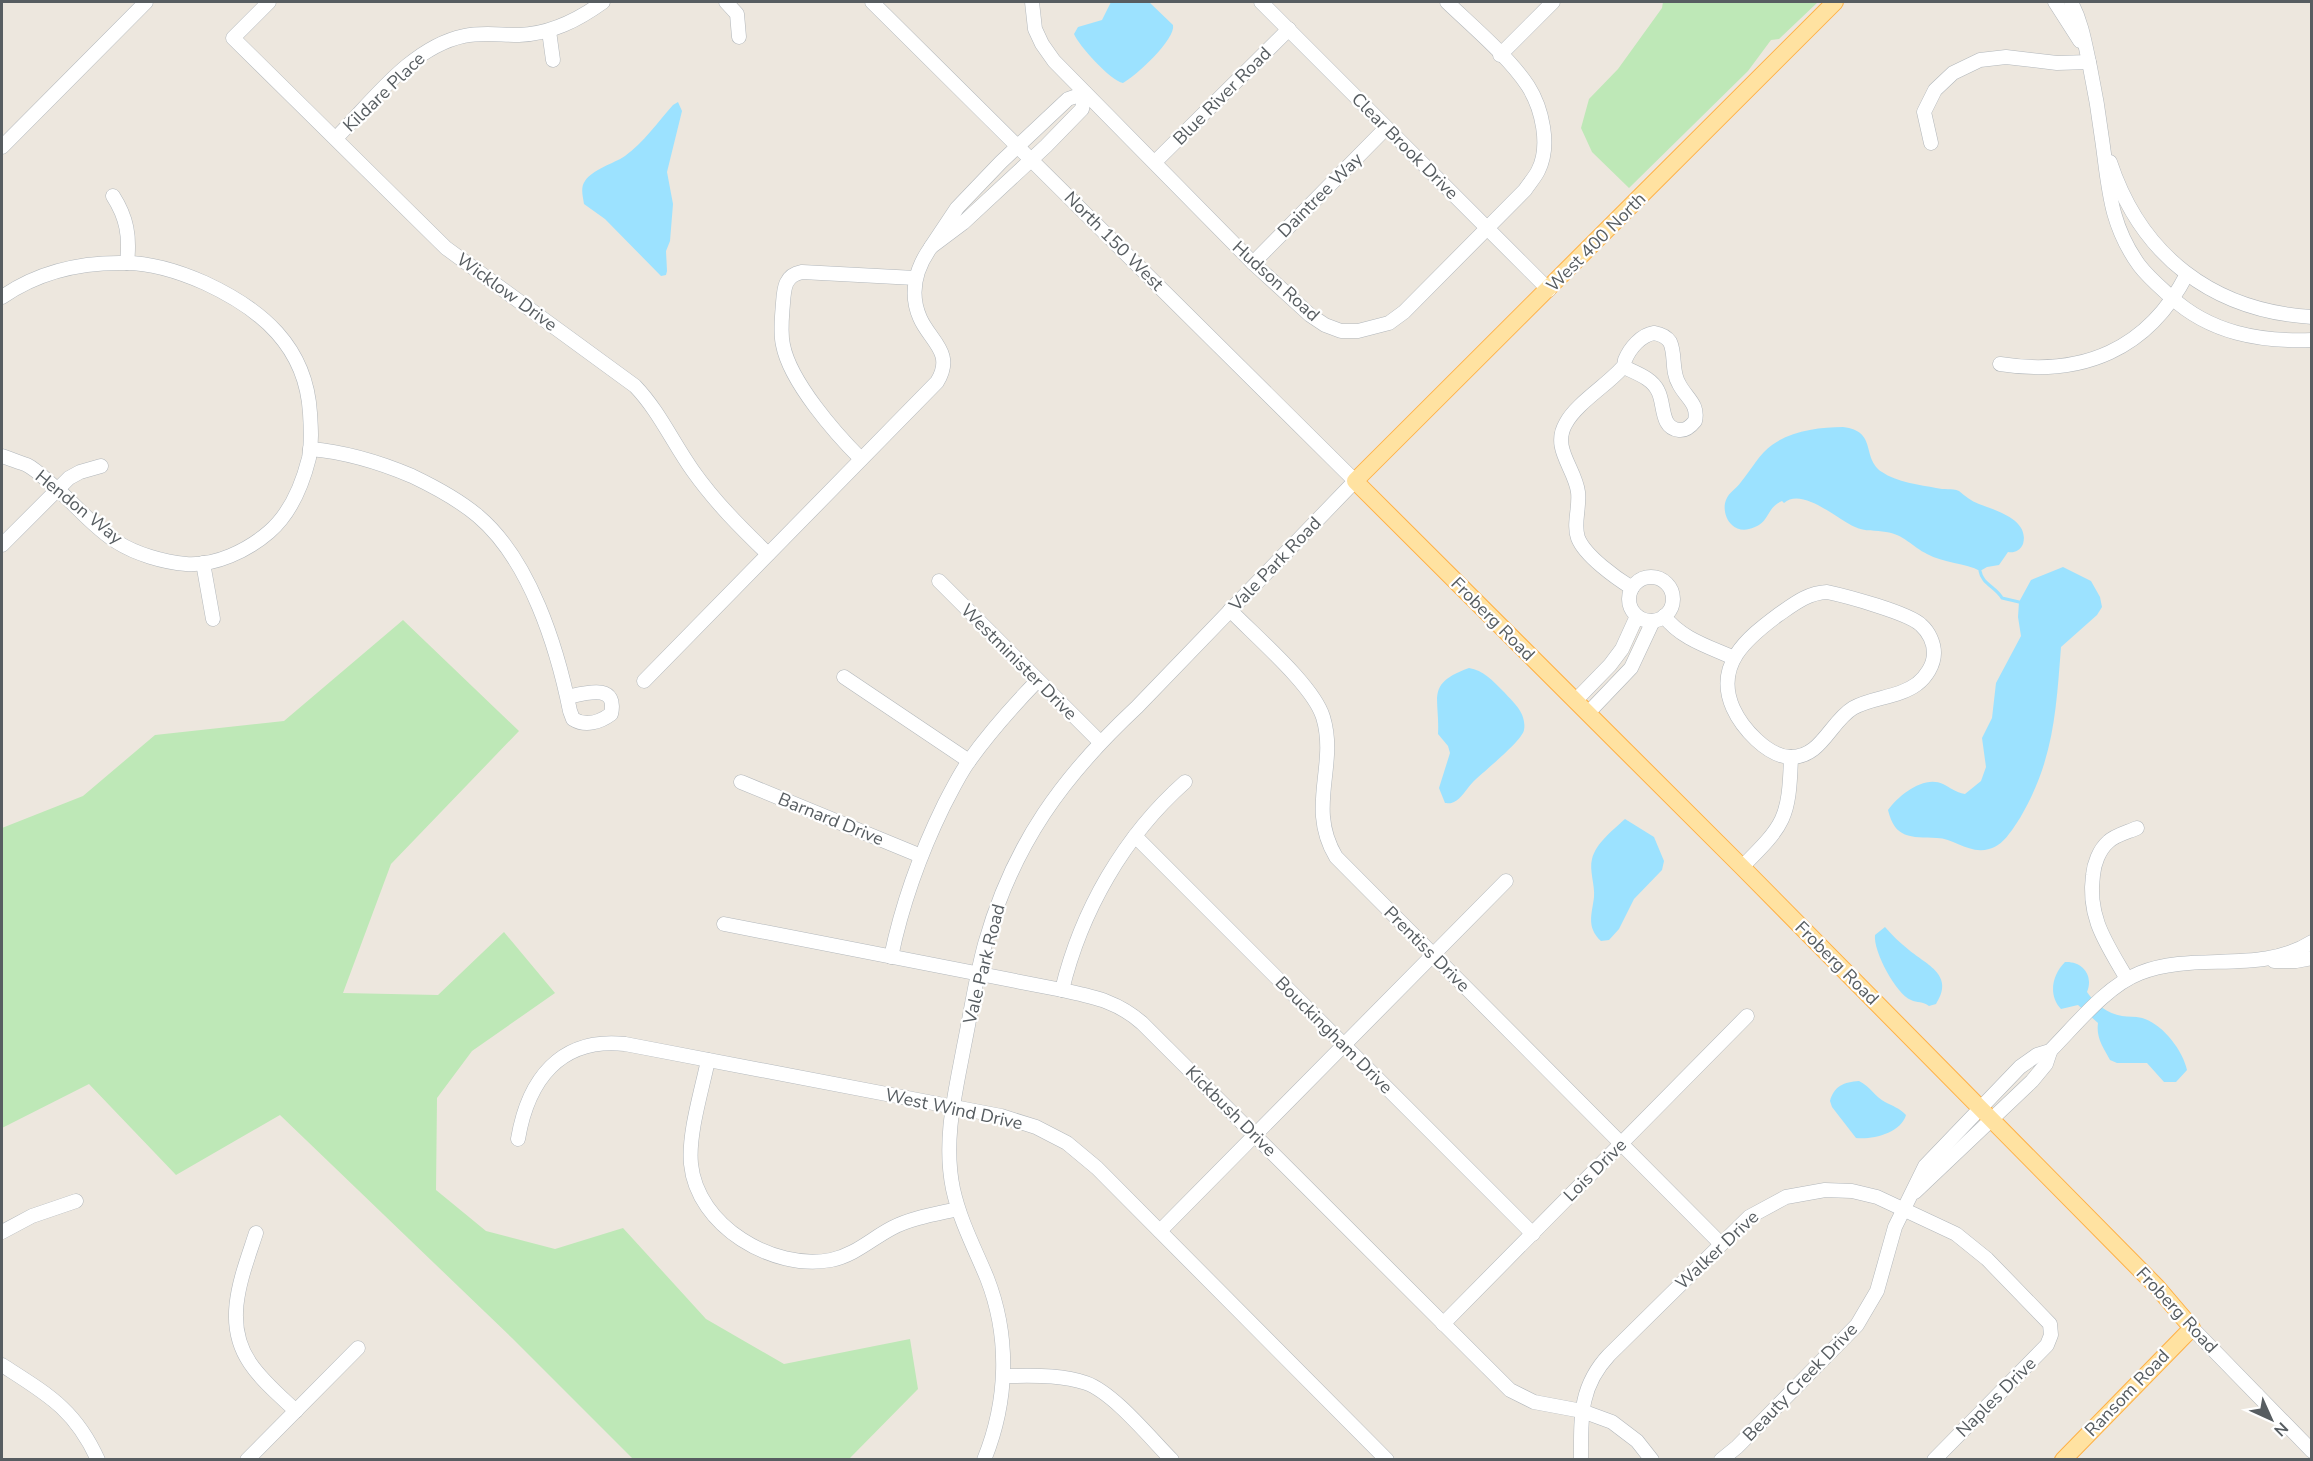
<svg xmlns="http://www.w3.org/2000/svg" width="2313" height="1461" font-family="'Nunito Sans',sans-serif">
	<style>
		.green { fill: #bee8b7 }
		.water { fill: #9ce2ff }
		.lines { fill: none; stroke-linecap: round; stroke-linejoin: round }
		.stream { stroke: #9ce2ff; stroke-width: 3 }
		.minor-casing { stroke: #b2b7bb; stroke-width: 15 }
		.major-casing { stroke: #ffb045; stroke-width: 18 }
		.minor { stroke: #fff; stroke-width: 14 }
		.major { stroke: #ffe2a1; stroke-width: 16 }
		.labels { text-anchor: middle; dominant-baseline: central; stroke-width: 4.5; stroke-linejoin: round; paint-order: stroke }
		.street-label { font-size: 18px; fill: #575d61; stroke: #fff }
	</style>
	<rect width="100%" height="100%" fill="#ede7de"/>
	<g class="green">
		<path d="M1663,2H1818L1779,39L1771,40L1748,71L1629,188L1592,152L1581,128L1589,99L1618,69L1662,8Z"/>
		<path d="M403,620L519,731L391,864L343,993L438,995L504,932L555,993L472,1051L437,1098L436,1190L486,1231L555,1249L623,1228L706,1319L784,1364L910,1339L918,1389L849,1459H633L512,1338L280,1115L176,1175L89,1084L2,1128V828L83,796L155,735L284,721Z"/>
	</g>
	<g class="water">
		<path d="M1111,2H1149L1173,25C1176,39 1136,76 1123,83C1111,81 1079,46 1074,34L1078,27L1102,20Z"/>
		<path d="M678,102L682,111L667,172L673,204L670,241L666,251L667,271L666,275L661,276L605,219L584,204C583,196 580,188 585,181C593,169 613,164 625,156C643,143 658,122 673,105Z"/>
		<path d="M1843,427C1878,431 1861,458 1882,472C1896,482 1921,485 1936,488C1944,490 1952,488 1959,491C1965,496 1971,501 1979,504C1994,510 2030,519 2023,544C2020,551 2014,553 2008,552L1999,565L1987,567L1980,571C1966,563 1943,563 1927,554C1913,547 1903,534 1886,532C1876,530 1865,532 1855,527C1837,519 1802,487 1784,503L1782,501C1765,508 1771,524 1749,529C1743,531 1736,529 1732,525C1725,519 1723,507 1726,500C1729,492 1736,489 1741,482C1751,470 1760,453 1772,445C1791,431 1820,427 1843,427Z"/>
		<path d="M2063,567L2091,581L2100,597L2102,607L2097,615L2061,647C2056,711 2054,760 2020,818C2012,830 2003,846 1989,849C1970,855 1954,838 1937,838C1910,837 1895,839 1888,810C1899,795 1924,775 1943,784C1951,788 1955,792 1965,794L1981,781L1986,767L1982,738L1992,718L1996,683L2021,636L2018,617L2019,602L2031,580Z"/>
		<path d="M1469,668C1483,670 1493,681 1503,691C1513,702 1527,713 1524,730C1522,741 1483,772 1473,782C1467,788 1461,799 1454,802C1450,804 1449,803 1445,803L1439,788L1450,753L1448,746L1438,734C1440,697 1425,684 1469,668Z"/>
		<path d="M1625,819L1654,837L1664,861L1662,870L1634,899L1619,929L1609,940L1601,941C1586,927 1592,914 1594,897C1595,885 1589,870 1592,859C1596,843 1613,830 1625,819Z"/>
		<path d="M1885,927C1892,935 1900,943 1909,950C1927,965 1955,975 1936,1004L1929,1006C1923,1001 1917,1003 1911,1000C1896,994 1873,951 1875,935Z"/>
		<path d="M2065,962C2082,961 2094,975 2087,992C2094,1003 2108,1014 2122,1016C2129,1017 2138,1016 2145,1019C2164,1026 2183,1051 2187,1070L2176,1082H2164L2147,1063H2117L2110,1060C2103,1047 2096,1038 2098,1023L2078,1005L2061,1009C2048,995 2052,975 2065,962Z"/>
		<path d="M1859,1081C1870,1086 1875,1097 1885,1102C1893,1106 1899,1108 1906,1115C1901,1133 1872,1140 1856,1138L1832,1107L1830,1101C1834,1086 1844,1082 1859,1081Z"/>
	</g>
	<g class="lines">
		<path class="stream" d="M1980,571C1982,584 1996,587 2002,598L2019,602"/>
		<g class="minor-casing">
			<g id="minor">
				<path d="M269,2L233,38L446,248L635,386C659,411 673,443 693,471C715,502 741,528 768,554"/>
				<path d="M726,2L737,14L739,37"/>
				<path d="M872,2L1355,481L1137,707C1063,776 1013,844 985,944C976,977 971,1012 964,1046C955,1094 943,1141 953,1189C960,1221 975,1249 987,1278C1010,1337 1008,1401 984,1460"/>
				<path d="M1032,2L1035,29L1042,44L1054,61L1253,263L1310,315L1325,325L1341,331H1358L1389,323L1404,312L1525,190C1529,184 1535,177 1538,171C1551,146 1542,108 1528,86C1509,57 1472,26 1447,2"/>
				<path d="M1261,2L1549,290"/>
				<path d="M2055,2L2080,41"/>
				<path d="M2071,2C2082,23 2085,44 2090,67C2095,91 2099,115 2102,139C2109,187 2109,223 2139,265C2148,277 2160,287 2171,297C2210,333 2260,342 2312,340"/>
				<path d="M549,31L553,60"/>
				<path d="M1500,55L1553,2"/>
				<path d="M1085,93L1082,109L1046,146L963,223L931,247L957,208L1001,162L1068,99Z"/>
				<path d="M336,138C372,102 411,47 464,36C482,32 500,35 519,35C551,34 578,20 603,2"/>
				<path d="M1931,143L1924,112L1935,90L1953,73L1980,60L2006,57L2057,63L2089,62"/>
				<path d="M2,147L146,2"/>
				<path d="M1155,162L1289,29"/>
				<path d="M2110,162C2141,256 2213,311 2312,317"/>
				<path d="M113,196C127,218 130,236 127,263"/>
				<path d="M1253,263L1386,128"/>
				<path d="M2,297C38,272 82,262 126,263C153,263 180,272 205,283C261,309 306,346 310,413C311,428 312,443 309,458C302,486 291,513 269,532C247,551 215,566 186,564C163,562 136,554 117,542C94,528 76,505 56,488C47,481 37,470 27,465C19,462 10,459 2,456"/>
				<path d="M2000,364C2082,377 2148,350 2187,274"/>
				<path d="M1624,367C1636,373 1652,378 1658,391C1665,404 1660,428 1679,430C1686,431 1691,426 1695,421C1699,404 1686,398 1679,384C1671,371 1676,355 1670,342C1666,336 1660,334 1654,333C1641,335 1630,348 1625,360C1624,365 1625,365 1622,368C1607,385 1576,404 1566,423C1551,448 1575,468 1578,492C1580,507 1573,524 1578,538C1585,556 1616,578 1632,588"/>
				<path d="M310,449C346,452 379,462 412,476C435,487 458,499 478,516C530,560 557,647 570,711L573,719C586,727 600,722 611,714C618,683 586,693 567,697"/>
				<path d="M861,459C836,434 790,382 783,345C780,332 782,317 783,303C784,288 785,275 802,272L915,278"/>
				<path d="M2,545L69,478L80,472L101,466"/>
				<path d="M203,563L213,619"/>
				<circle cx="1651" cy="599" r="22"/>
				<path d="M939,581L1100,742"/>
				<path d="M1827,592C1846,596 1909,613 1921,625C1929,632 1934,643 1934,653C1934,665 1926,677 1917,684C1898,698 1872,697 1853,708C1830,722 1821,758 1790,757C1767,756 1742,728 1733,708C1714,665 1747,638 1778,615C1794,604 1807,593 1827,592Z"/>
				<path d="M1230,610C1255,636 1313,685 1323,717C1338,766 1306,807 1336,857L1721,1244"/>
				<path d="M1664,616C1681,639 1710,647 1734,658"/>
				<path d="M844,677L969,761"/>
				<path d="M644,681L937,382C955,353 930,341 920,318C909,293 916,268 931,247"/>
				<path d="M1575,701L1610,665L1622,649L1637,616"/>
				<path d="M1588,713L1631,668L1653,621"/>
				<path d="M741,782L921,856"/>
				<path d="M1135,836L1533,1234"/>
				<path d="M1742,867C1785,824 1789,819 1791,757"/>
				<path d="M724,924L1062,990C1094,997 1117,1001 1142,1023L1510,1390L1534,1402L1582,1411L1612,1422L1637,1441L1652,1460"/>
				<path d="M891,957C902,904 920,854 944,805C952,790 959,775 969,761C989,733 1013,706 1037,681"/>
				<path d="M2274,961H2296L2312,958"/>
				<path d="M2127,979C2107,944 2087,918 2093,875C2094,864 2099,850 2108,842C2115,835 2128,832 2137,828"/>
				<path d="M1062,990C1081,911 1124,836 1185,782"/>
				<path d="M708,1060C702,1090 688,1134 691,1164C697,1226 773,1271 831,1260C855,1255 871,1239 892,1228C911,1218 936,1214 958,1209"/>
				<path d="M518,1139C528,1080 560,1037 625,1044L1001,1116L1036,1127L1067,1143L1097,1168L1387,1460"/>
				<path d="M1915,1192L2032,1081L2046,1064L2050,1052"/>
				<path d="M1160,1231L1506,881"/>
				<path d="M2,1232L32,1216L76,1201"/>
				<path d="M256,1233C242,1276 222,1322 250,1363C262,1381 280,1396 296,1411"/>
				<path d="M1443,1324L1747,1016"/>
				<path d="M2192,1328L2312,1451"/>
				<path d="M2,1365C47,1394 75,1409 98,1460"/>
				<path d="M1004,1376C1031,1376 1060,1374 1086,1383C1114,1393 1150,1438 1172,1460"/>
				<path d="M247,1460L358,1348"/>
				<path d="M1581,1460C1581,1418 1579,1387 1609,1355L1749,1217L1786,1197L1825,1190L1852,1191L1877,1197L1956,1234L1987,1259L2050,1324L2051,1335L2047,1345L1934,1460"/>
				<path d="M1721,1460L1737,1447L1857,1325L1877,1291L1895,1227L1925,1166L2020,1067L2037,1055L2050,1051C2075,1026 2106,986 2140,973C2195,951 2260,975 2312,942"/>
			</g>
		</g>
		<g class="major-casing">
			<path id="major" d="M1835,2L1355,481L1742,867L2157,1287L2192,1328L2063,1460"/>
		</g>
		<use href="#minor" class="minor"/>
		<use href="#major" class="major"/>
	</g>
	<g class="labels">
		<g class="street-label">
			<text transform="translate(384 92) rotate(-44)">Kildare Place</text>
			<text transform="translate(1222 96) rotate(-45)">Blue River Road</text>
			<text transform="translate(1405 146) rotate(45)">Clear Brook Drive</text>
			<text transform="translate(1320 195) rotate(-45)">Daintree Way</text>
			<text transform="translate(1114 241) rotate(45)">North 150 West</text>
			<text transform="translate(1596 242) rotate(-45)">West 400 North</text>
			<text transform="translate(1276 281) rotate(42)">Hudson Road</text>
			<text transform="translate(507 292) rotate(36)">Wicklow Drive</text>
			<text transform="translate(79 507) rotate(39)">Hendon Way</text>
			<text transform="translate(1275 564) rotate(-46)">Vale Park Road</text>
			<text transform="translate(1493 619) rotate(45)">Froberg Road</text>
			<text transform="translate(1019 662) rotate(45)">Westminister Drive</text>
			<text transform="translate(831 819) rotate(22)">Barnard Drive</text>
			<text transform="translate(1427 949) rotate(45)">Prentiss Drive</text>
			<text transform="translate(1837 963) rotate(45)">Froberg Road</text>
			<text transform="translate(984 964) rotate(-76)">Vale Park Road</text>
			<text transform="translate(1334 1035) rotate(45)">Bouckingham Drive</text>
			<text transform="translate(954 1109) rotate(12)">West Wind Drive</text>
			<text transform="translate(1231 1111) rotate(45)">Kickbush Drive</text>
			<text transform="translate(1595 1170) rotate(-45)">Lois Drive</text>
			<text transform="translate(1717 1250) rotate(-43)">Walker Drive</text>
			<text transform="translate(2177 1310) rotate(47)">Froberg Road</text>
			<text transform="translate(1800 1382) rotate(-46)">Beauty Creek Drive</text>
			<text transform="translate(2127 1393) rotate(-46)">Ransom Road</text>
			<text transform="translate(1996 1397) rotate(-45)">Naples Drive</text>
		</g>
	</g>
	<rect width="2313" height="1461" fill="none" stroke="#575d61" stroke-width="6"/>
	<g transform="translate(2271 1419) rotate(135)" stroke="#ffffff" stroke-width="4.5" paint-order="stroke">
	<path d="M0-4.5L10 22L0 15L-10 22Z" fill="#575d61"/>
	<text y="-9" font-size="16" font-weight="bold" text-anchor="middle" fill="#575d61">N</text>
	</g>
</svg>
